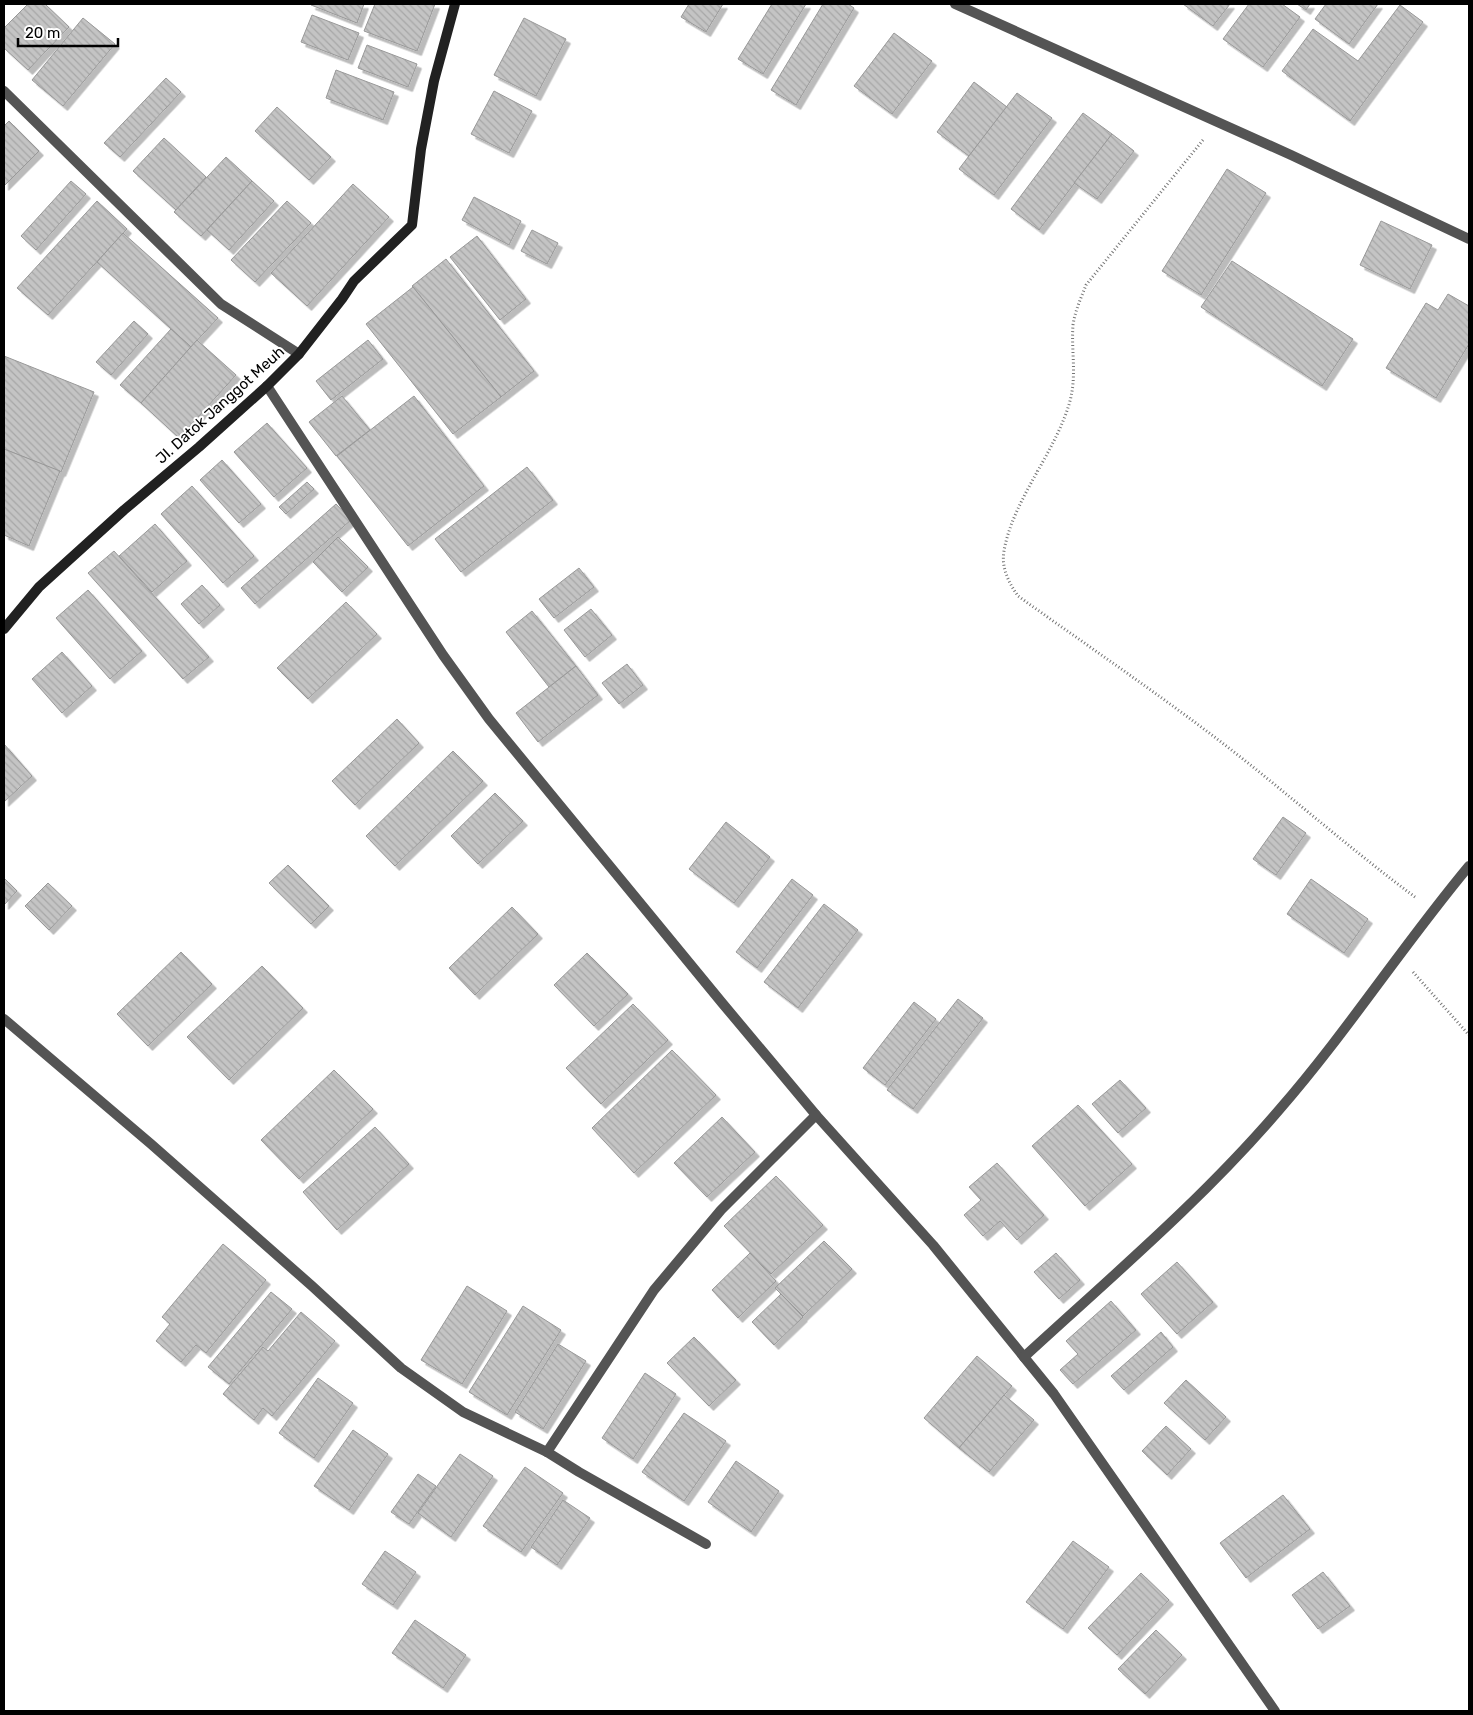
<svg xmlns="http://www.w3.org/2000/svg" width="1473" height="1715" font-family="Rubik,sans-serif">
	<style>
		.building { fill: url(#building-back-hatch); stroke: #989898; filter: url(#shadow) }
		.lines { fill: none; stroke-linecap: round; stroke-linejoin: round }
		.path { stroke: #767676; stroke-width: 3; stroke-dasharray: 1 2.5; stroke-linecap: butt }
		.street { stroke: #545454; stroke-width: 10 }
		.secondary { stroke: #212121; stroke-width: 10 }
		.labels { text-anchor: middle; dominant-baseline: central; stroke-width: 4; stroke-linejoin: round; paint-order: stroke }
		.street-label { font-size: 15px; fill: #000; stroke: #fff }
	</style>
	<defs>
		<pattern id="building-back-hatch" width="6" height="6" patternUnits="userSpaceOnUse" patternTransform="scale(1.25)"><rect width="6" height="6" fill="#c4c4c4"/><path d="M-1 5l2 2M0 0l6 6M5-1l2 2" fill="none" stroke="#a7a7a7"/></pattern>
		<filter id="shadow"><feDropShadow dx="4.5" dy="4.5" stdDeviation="0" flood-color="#0004"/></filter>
	</defs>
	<rect width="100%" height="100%" fill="#fff"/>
	<g class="building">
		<path d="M28,4H45L69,27L28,70L4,48V28Z"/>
		<path d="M311,4H364L357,23L311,5Z"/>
		<path d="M375,4H435L417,51L364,31Z"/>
		<path d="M689,4H723L706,32L681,17Z"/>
		<path d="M772,4H806L763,74L738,59Z"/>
		<path d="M823,4H848L854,8L796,105L771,90Z"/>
		<path d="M1183,4H1230L1213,26Z"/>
		<path d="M1249,4H1282L1300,17L1263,67L1223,39Z"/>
		<path d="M1297,4H1310L1306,10Z"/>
		<path d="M1326,4H1378L1349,44L1315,19Z"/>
		<path d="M1400,5L1423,22L1350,121L1282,71L1313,29L1358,61Z"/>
		<path d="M312,15L359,33L348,60L301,42Z"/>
		<path d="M83,18L115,44L63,106L32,80Z"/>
		<path d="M524,18L566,39L536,96L494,75Z"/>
		<path d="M894,33L932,61L892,114L854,86Z"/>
		<path d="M367,45L417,64L408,87L358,68Z"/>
		<path d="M336,70L394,92L383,120L326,98Z"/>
		<path d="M166,78L181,92L120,157L104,143Z"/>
		<path d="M974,82L1007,107L969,156L937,132Z"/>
		<path d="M494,91L532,111L509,153L471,134Z"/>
		<path d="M1017,93L1052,118L994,195L959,169Z"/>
		<path d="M277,107L331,157L309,180L255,131Z"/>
		<path d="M1083,113L1112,134L1039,230L1011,209Z"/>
		<path d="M9,121L39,151L4,186V126Z"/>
		<path d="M1112,134L1134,151L1097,199L1074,183Z"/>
		<path d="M164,138L206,177L176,210L133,171Z"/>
		<path d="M226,157L252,181L201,236L174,212Z"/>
		<path d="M1227,169L1266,193L1201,295L1162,271Z"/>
		<path d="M71,181L86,194L36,250L21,236Z"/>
		<path d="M252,181L274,201L229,250L207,230Z"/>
		<path d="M353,184L389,217L307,306L271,273Z"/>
		<path d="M474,197L521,221L509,245L462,220Z"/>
		<path d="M97,201L127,229L48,315L17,288Z"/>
		<path d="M287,201L311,223L255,282L231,260Z"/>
		<path d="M1381,221L1432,245L1410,289L1360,265Z"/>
		<path d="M532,230L558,243L547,264L521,251Z"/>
		<path d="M123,233L218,318L191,347L97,262Z"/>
		<path d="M477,236L526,299L500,320L450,257Z"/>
		<path d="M446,259L534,371L501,397L413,287L412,286Z"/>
		<path d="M1232,261L1353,339L1322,386L1201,307Z"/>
		<path d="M413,287L501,397L453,434L366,324Z"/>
		<path d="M1448,294L1469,306V344L1436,398L1386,368L1426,303L1438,310Z"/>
		<path d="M134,321L148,334L111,375L96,362Z"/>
		<path d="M171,329L191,347L141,403L120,385Z"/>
		<path d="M197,340L236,375L179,438L141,403Z"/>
		<path d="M368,340L383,359L331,400L316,381Z"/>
		<path d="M4,356L94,392L61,472L4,449Z"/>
		<path d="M342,396L370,430L336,456L309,422Z"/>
		<path d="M414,396L484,486L408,546L337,456Z"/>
		<path d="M267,423L307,468L274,497L234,452Z"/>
		<path d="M4,449L60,471L29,546L4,535Z"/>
		<path d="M222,460L261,504L239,523L200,480Z"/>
		<path d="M527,467L553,500L461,572L435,539Z"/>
		<path d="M307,482L314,489L286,514L279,507Z"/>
		<path d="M192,486L254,556L223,583L161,514Z"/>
		<path d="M336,504L351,520L255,604L241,588Z"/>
		<path d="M155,524L187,561L152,592L119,556Z"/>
		<path d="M338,537L368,567L342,592L313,562Z"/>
		<path d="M114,551L209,657L183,679L88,573Z"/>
		<path d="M579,568L594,587L554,618L539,599Z"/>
		<path d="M202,585L220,605L199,624L181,604Z"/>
		<path d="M88,590L142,651L110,679L56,618Z"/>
		<path d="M346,602L377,634L308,699L277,668Z"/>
		<path d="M591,609L612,635L585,657L564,630Z"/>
		<path d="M532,611L576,666L549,687L506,632Z"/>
		<path d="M62,652L92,686L62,713L32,679Z"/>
		<path d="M627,664L643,685L619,704L602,683Z"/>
		<path d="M576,666L598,695L538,742L516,713Z"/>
		<path d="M397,719L419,743L355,805L332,781Z"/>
		<path d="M4,744L32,776L4,802Z"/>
		<path d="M453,751L483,781L395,866L366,836Z"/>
		<path d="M495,793L523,821L478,864L451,836Z"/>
		<path d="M1283,817L1306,833L1276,875L1253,859Z"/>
		<path d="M726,822L770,857L734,903L689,869Z"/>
		<path d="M288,865L329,906L311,924L269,883Z"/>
		<path d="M4,878L17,891L4,905Z"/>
		<path d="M792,879L813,895L757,968L736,952Z"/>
		<path d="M1311,879L1368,919L1344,953L1287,914Z"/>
		<path d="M48,883L72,906L49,930L25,906Z"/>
		<path d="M824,904L858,930L798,1008L764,982Z"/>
		<path d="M512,907L538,934L475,995L449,968Z"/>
		<path d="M181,952L212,984L148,1046L117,1014Z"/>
		<path d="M587,953L628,994L594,1026L554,985Z"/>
		<path d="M262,966L303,1008L229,1080L187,1037Z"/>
		<path d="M958,999L983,1018L913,1109L887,1090Z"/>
		<path d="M914,1002L936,1019L885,1085L863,1068Z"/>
		<path d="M633,1004L668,1040L601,1104L566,1068Z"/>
		<path d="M672,1050L716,1095L634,1173L592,1128Z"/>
		<path d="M334,1070L373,1109L299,1179L261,1140Z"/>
		<path d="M1120,1080L1146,1108L1118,1133L1092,1104Z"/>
		<path d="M1078,1105L1132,1164L1085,1206L1032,1146Z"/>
		<path d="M722,1117L755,1152L707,1197L674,1163Z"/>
		<path d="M375,1127L409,1164L337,1230L303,1192Z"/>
		<path d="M997,1163L1044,1215L1017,1240L1000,1221L983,1236L964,1215L981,1200L969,1187Z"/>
		<path d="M776,1176L823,1225L771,1274L724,1226Z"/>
		<path d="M824,1241L852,1269L803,1316L775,1288Z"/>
		<path d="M223,1244L266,1280L206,1353L196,1345L181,1362L156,1341L170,1324L162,1317Z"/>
		<path d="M750,1253L776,1281L738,1318L712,1290Z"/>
		<path d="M1056,1253L1080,1280L1059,1299L1034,1272Z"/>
		<path d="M1177,1262L1213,1302L1177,1334L1141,1294Z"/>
		<path d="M467,1286L507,1311L462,1384L421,1360Z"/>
		<path d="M271,1292L292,1309L229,1384L208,1367Z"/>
		<path d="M781,1294L803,1317L774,1345L752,1322Z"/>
		<path d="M1111,1301L1136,1330L1073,1384L1060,1370L1078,1354L1066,1341Z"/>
		<path d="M523,1306L561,1330L507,1415L469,1392Z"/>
		<path d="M301,1312L335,1341L272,1416L263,1408L254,1420L223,1394L263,1347L268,1351Z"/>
		<path d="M1161,1332L1173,1347L1124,1390L1111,1376Z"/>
		<path d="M694,1337L736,1380L709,1406L667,1363Z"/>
		<path d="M558,1344L586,1361L543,1429L515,1412Z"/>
		<path d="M977,1356L1012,1386L959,1448L924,1418Z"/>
		<path d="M645,1373L676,1394L633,1459L602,1438Z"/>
		<path d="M318,1378L353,1403L314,1458L279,1433Z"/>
		<path d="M1186,1380L1226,1417L1205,1440L1164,1403Z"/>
		<path d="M1004,1395L1034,1420L989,1472L959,1448Z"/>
		<path d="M684,1413L726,1441L684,1501L642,1472Z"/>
		<path d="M1166,1426L1191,1449L1167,1475L1142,1451Z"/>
		<path d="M353,1430L388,1454L349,1510L314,1486Z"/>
		<path d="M460,1454L493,1476L451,1537L418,1513Z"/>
		<path d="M736,1461L779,1491L751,1532L708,1502Z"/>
		<path d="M525,1467L563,1493L521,1552L483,1526Z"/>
		<path d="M418,1474L436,1486L409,1524L391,1512Z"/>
		<path d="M1283,1495L1310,1529L1246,1578L1220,1543Z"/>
		<path d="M563,1500L590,1518L557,1565L531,1547Z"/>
		<path d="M1073,1541L1109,1567L1063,1629L1026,1602Z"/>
		<path d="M385,1551L416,1572L393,1605L362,1584Z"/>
		<path d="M1323,1572L1350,1606L1318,1629L1292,1595Z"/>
		<path d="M1141,1573L1169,1600L1117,1655L1088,1628Z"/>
		<path d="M415,1620L466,1655L443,1688L392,1653Z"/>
		<path d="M1156,1630L1182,1655L1145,1694L1118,1669Z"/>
	</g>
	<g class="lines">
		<g class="path">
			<path d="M1203,140L1086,285C1081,298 1075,311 1073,325C1071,351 1077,374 1070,401C1056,452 1013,499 1004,551C1001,568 1009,583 1018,596C1099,654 1181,709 1258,771C1310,813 1361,857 1415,897"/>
			<path d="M1413,972L1469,1035"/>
		</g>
		<g class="street">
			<path d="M955,4L1291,155L1469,239"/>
			<path d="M4,91L221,304L299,354"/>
			<path d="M267,386L443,655L489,719L723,1004L816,1115L933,1245L1054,1394L1275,1711"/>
			<path d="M4,1019L151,1144L312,1286L401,1368L463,1412L547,1452L579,1472L706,1544"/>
			<path d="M1024,1357C1111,1277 1202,1200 1279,1110C1347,1032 1403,945 1469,866"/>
			<path d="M547,1452L654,1290L721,1210L816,1115"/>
		</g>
		<path class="secondary" d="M4,629L39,587L124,510L199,447L267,386L299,354L342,299L354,281L412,225L421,149L434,81L455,4"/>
	</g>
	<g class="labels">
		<g class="street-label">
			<text transform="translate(220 405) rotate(-42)">JI. Datok Janggot Meuh</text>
		</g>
	</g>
	<rect width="1473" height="1715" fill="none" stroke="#000000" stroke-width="10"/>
	<path d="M18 38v8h100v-8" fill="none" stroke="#000000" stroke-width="2.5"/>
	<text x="25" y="38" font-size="15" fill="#000000" stroke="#ffffff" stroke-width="4" paint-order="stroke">20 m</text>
</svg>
